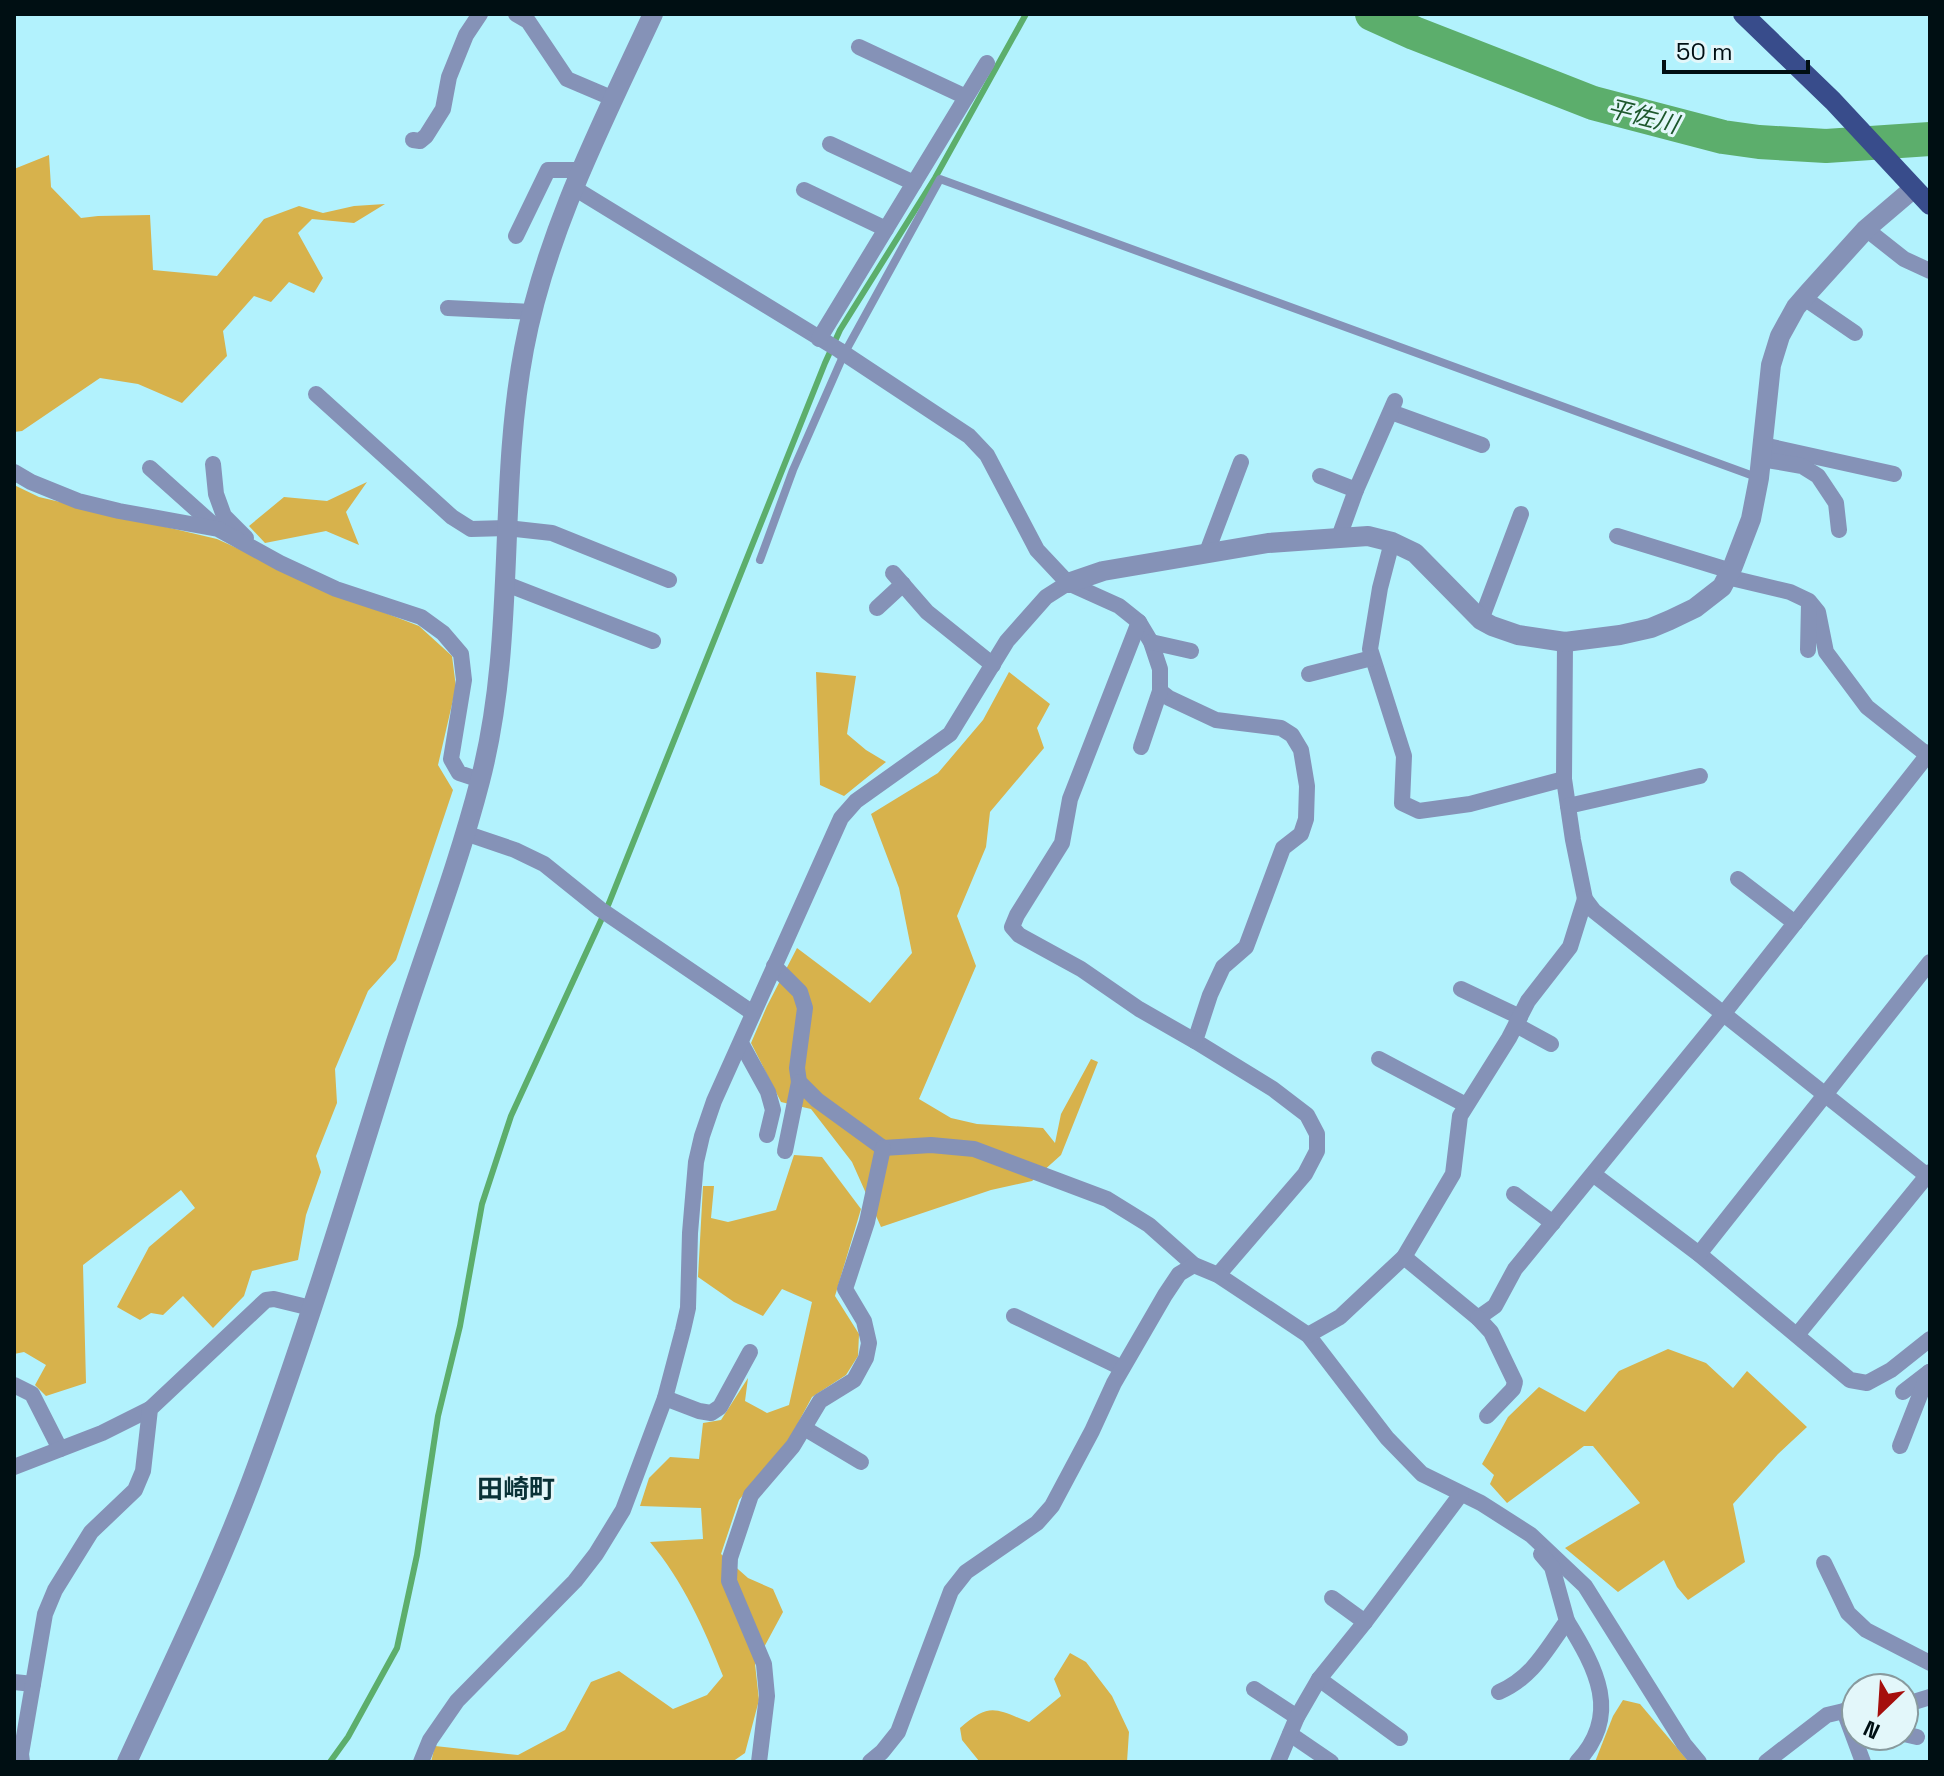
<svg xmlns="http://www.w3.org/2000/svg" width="1944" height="1776" font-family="'Space Grotesk','Noto Sans JP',sans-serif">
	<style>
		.forest { fill: #d7b24c }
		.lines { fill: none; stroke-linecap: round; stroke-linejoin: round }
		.stream { stroke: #5cae6c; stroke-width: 6 }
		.river { stroke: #5cae6c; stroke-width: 34 }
		.service { stroke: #8592b7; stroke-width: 8 }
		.minor { stroke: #8592b7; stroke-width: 16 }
		.tertiary { stroke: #8592b7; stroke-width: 20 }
		.primary { stroke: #384c8b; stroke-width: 20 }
		.labels { text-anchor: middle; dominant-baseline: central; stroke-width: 6; stroke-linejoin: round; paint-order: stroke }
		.water-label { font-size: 24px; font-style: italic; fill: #1d572c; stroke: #e3f7fa }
		.quarter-label { font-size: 26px; font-weight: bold; fill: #0a3237; stroke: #e3f7fa }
	</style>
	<rect width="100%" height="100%" fill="#b2f2fd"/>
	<g class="forest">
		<path d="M49,155L51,187L81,218L98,216L150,215L153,270L217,276L264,219L299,206L323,213L354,206L385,204L354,223L312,219L298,233L323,278L314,293L289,282L271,302L254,296L223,331L227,356L182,403L138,384L100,378L22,431L14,432V169Z"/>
		<path d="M367,482L346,512L359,545L326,531L265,543L249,526L284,497L327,501Z"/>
		<path d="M14,485L39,497L217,539L344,597L419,626L452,656L456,687L438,765L453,790L396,960L368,991L335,1069L337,1103L316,1156L321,1172L306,1215L298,1260L252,1271L244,1296L213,1328L183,1296L163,1315L151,1313L140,1320L117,1307L149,1247L195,1208L181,1190L83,1265L86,1383L46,1396L35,1385L46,1365L24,1352L14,1354Z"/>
		<path d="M816,672L856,676L847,734L866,750L886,762L844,796L820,785Z"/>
		<path d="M1009,672L1050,704L1037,728L1044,748L990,812L986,847L957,916L976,966L919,1099L951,1118L977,1124L1043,1128L1055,1143L1061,1114L1091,1059L1098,1062L1061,1155L1032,1181L991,1190L881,1227L852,1162L811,1109L781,1102L751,1043L767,1006L797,948L870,1003L912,953L899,888L871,814L938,773L983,720Z"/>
		<path d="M794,1155L822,1157L861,1209L835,1296L859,1334L858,1356L846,1375L812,1397L790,1438L739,1500L721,1554L748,1578L773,1589L783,1612L755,1664L759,1700L745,1753L732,1762H431L435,1746L518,1755L565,1730L591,1682L619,1671L673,1709L707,1695L723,1676C704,1628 683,1581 650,1542L703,1539L701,1508L640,1506L649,1478L670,1457L699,1459L703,1423L721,1420L748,1378L745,1401L767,1413L789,1405L812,1302L782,1289L763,1316L734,1302L698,1277L703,1186H714L711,1218L728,1222L776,1210Z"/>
		<path d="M1668,1349L1706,1363L1733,1388L1747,1371L1807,1427L1778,1454L1733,1504L1745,1562L1688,1600L1677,1587L1664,1560L1618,1592L1565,1548L1640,1503L1593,1446H1584L1507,1503L1490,1484L1494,1475L1482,1464L1508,1417L1539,1387L1585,1412L1619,1371Z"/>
		<path d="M1070,1653L1086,1662L1112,1696L1129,1732L1127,1762L979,1761L962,1740L960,1728C990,1702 995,1709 1029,1722L1061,1696L1054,1679Z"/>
		<path d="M1623,1700L1640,1704L1689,1762H1595L1613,1716Z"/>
	</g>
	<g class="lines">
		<path class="stream" d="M330,1762L348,1737L397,1648L417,1555L438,1416L460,1326L482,1204L511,1116L609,903L825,363L840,330L935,178L1026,14"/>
		<path class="river" d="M1372,14L1414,33L1593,103L1723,137L1759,142L1826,146L1930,139"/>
		<path class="service" d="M760,560L793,470L844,354L940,179L1759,478"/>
		<g class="minor">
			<path d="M516,14L528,21L567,79L614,99"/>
			<path d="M859,47L966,97"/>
			<path d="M413,140L420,141L426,136L443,109L449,77L466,35L480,14"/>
			<path d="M830,144L914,183"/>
			<path d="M574,188L839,350L969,436L987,455L1037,550L1068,583L1119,606L1139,622L1151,642L1160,669V691L1169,698L1216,720L1281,728L1292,735L1301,750L1307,786L1306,819L1301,834L1283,848L1246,947L1223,967L1210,995L1195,1041L1273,1089L1307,1115L1317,1134V1151L1305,1174L1218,1275"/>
			<path d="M804,190L886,229"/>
			<path d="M1866,229L1904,259L1930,271"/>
			<path d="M516,236L548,170H583"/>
			<path d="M1804,298L1855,333"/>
			<path d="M448,308L532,312"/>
			<path d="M819,339L987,63"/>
			<path d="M316,394L452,517L471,529L507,528L552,533L669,580"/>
			<path d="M1391,412L1482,445"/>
			<path d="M1763,445L1894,474"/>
			<path d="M1761,459L1802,466L1818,476L1836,503L1839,530"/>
			<path d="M213,464L216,494L224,516L246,538"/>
			<path d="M150,468L217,528"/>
			<path d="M14,472L31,482L78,501L119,511L218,529L280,563L336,589L421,617L443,633L461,654L464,680L451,759L459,773L480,780"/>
			<path d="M1320,476L1356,490"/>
			<path d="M1617,536L1731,571"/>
			<path d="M1339,537L1356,490L1395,401"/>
			<path d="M1392,542L1380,588L1370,649L1404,756L1402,803L1419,811L1470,804L1564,779"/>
			<path d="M1207,552L1241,462"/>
			<path d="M893,573L927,612L993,665"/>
			<path d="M1727,577L1790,592L1809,601L1818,612L1826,652L1867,707L1930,757"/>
			<path d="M506,584L653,641"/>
			<path d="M877,608L903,584"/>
			<path d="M1481,620L1521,514"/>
			<path d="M1139,622L1070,799L1062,843L1017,915L1012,927L1019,935L1081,969L1139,1009L1195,1041"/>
			<path d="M1151,642L1191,651"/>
			<path d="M1565,642L1564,779L1573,840L1585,899L1594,911L1930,1178"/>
			<path d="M1808,650L1809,603"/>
			<path d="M1309,674L1372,658"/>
			<path d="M1141,747L1160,691"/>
			<path d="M1568,806L1700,776"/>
			<path d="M465,833L515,850L544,864L600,909L753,1013"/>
			<path d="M1738,879L1795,923"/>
			<path d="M774,966L800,992L805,1008L797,1068L799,1082L817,1100L883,1148L931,1145L974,1149L1107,1199L1149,1225L1194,1265L1218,1275L1308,1335L1387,1438L1422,1474L1481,1503L1531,1535L1585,1586L1684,1744L1699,1762"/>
			<path d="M1461,989L1520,1017"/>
			<path d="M1516,1025L1551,1044"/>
			<path d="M741,1043L768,1092L773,1110L767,1135"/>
			<path d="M1379,1059L1466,1105"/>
			<path d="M785,1151L799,1082"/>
			<path d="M1593,1174L1699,1254L1850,1380L1867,1383L1891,1370L1930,1339"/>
			<path d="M1514,1194L1553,1223"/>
			<path d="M1699,1254L1930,962"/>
			<path d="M1404,1257L1478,1318L1495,1306L1515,1269L1724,1013L1930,752"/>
			<path d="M1014,1316L1122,1368"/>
			<path d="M1478,1318L1491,1332L1515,1382L1513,1389L1487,1416"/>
			<path d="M1308,1335L1340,1317L1404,1257L1453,1174L1460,1116L1509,1038L1528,1001L1570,947L1585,899"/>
			<path d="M1797,1335L1930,1172"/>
			<path d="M14,1385L32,1394L60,1449"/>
			<path d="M1903,1392L1929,1372"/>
			<path d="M665,1398L699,1411L711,1413L720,1407L750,1352"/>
			<path d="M804,1428L861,1462"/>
			<path d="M1900,1446L1929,1372"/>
			<path d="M14,1467L102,1433L150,1409"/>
			<path d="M1824,1563L1848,1613L1866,1630L1930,1663"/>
			<path d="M1332,1598L1365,1622"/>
			<path d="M1567,1621C1596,1668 1622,1715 1577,1762"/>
			<path d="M1319,1679L1400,1738"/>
			<path d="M14,1682L33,1684"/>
			<path d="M1254,1689L1297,1717"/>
			<path d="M1499,1692C1533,1677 1546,1650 1567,1621L1552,1567L1541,1554"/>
			<path d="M1904,1705L1930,1697"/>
			<path d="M1844,1711L1863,1762"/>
			<path d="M1290,1734L1331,1762"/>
			<path d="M1904,1734L1917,1737"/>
			<path d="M22,1762L21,1754L45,1614L55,1590L91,1532L135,1490L143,1471L150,1409L266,1300L274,1299L311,1308"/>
			<path d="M421,1762L430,1740L457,1701L575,1581L596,1554L623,1510L665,1398L683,1330L688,1308L690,1233L696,1162L702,1136L714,1101L841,818L856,801L950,734L1007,641L1046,597L1068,583"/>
			<path d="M759,1762L767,1696L764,1664L729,1581L730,1558L751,1495L793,1446L820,1401L854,1380L866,1358L869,1343L864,1321L845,1289L867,1222L883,1148"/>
			<path d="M870,1762L882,1752L898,1732L951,1591L966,1572L1037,1523L1052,1506L1092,1431L1114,1383L1165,1295L1179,1274L1194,1265"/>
			<path d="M1278,1762L1297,1717L1319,1679L1365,1622L1461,1494"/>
			<path d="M1766,1762L1827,1715L1844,1711L1856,1712"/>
		</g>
		<g class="tertiary">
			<path d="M1068,583L1103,571L1268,543L1368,536L1392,542L1415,553L1481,620L1492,626L1518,635L1565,642L1620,635L1651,628L1670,620L1695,608L1722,587L1733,566L1751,519L1759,478L1771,365L1780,336L1796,307L1809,292L1866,229L1913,189"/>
			<path d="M127,1762C172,1664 220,1567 257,1466C308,1328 351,1186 395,1045C423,957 457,870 480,781C517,639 497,492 524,349C546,231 603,122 653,14"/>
		</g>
		<path class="primary" d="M1743,14L1833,101L1930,205"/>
	</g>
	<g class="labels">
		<g class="water-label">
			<text transform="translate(1643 116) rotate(14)">平佐川</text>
		</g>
		<g class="quarter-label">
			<text x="516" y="1489">田崎町</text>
		</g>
	</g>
	<rect width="1944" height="1776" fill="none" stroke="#000f13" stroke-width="32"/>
	<g transform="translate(1880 1712) rotate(205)"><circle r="38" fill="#e3f7fa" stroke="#889a9e" stroke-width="2"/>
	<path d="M0-6L14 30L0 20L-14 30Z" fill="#a50f0d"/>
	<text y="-12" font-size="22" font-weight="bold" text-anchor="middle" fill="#000f13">N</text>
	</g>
	<path d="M1664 60v12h144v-12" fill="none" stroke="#000f13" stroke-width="4"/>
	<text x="1676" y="60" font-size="24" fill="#000f13" stroke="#e3f7fa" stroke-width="6" paint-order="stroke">50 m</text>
</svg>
